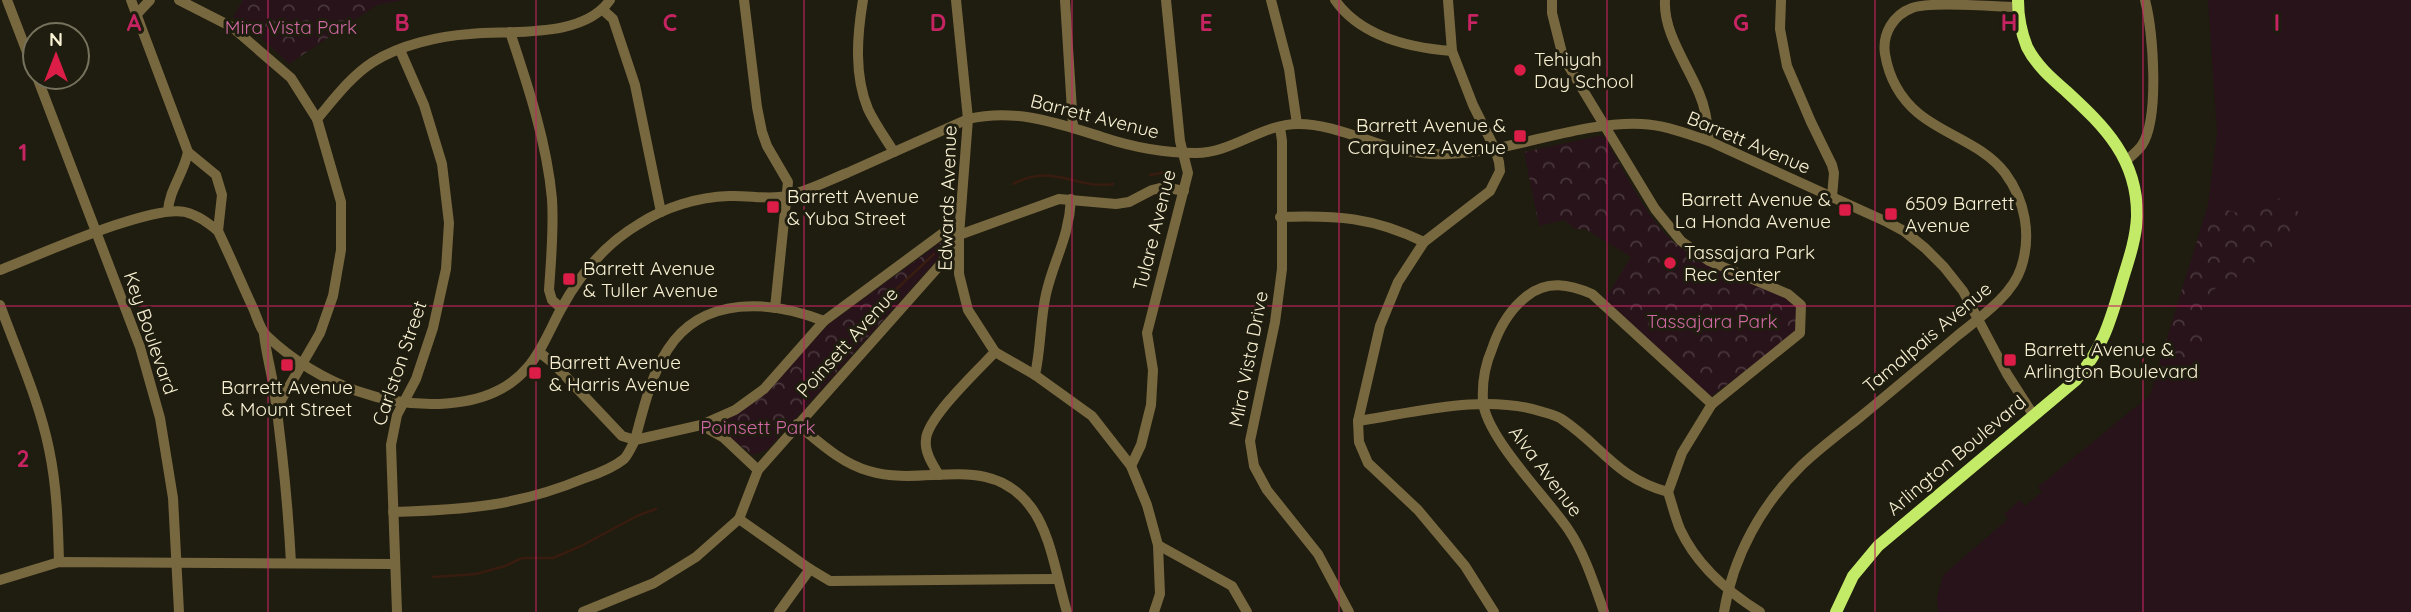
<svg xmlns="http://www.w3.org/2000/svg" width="2411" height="612" font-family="Quicksand,sans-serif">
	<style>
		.green { fill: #28131b }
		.forest { fill: url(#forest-crowns) }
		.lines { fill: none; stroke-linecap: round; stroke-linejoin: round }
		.stream { stroke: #381c0f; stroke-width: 2.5 }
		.minor { stroke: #786840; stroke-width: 10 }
		.major { stroke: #c3eb68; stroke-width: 12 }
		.grid { fill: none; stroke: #c52361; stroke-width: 2; stroke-opacity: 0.55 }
		.poi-dot { fill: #dc1d47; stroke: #1f1d0f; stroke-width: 2.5 }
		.labels { text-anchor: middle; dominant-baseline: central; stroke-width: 6; stroke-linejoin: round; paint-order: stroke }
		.park-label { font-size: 19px; fill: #d069a4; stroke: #1f1d0f }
		.poi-label { font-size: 19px; fill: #f9f1d3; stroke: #1f1d0f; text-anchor: start }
		.street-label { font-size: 19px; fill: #f9f1d3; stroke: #1f1d0f }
		.grid-label { font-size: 23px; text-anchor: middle; font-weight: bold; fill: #c52361; stroke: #1f1d0f; stroke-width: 6; stroke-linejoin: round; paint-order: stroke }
	</style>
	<defs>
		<pattern id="forest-crowns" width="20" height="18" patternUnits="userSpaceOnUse" patternTransform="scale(1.75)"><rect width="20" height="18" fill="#28131b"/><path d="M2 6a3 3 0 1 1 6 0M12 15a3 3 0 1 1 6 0" fill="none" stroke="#48363b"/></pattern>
	</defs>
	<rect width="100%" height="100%" fill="#1f1d0f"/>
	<path class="green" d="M2208,0H2411V612H1938L1937,597L1943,575L2008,519L2004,514L2020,500L2025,506L2042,492L2038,487L2150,395L2208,205L2217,133Z"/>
	<g class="forest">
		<path d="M243,0H404L377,5L289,64L263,39L233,17Z"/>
		<path d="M1603,135C1623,168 1650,228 1683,249C1690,253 1700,254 1708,257C1740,269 1771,284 1798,305L1801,323L1792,336L1710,397L1605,299L1631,257L1585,229H1575L1564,220L1539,226L1524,152Z"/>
		<path d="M2283,196L2310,224L2262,253L2246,272L2213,290L2199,354L2181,376L2158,367L2208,205L2250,216Z"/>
		<path d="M944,242L948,247L935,262L767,450L753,455C749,453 720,428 718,425L720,422L743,410L759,399L829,324L940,243Z"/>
	</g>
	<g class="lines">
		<g class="stream">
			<path d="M1150,175L1172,171"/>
			<path d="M1013,184C1054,162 1075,190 1113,184"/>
			<path d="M858,325L934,254"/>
			<path d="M433,577L476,574L505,566L522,558H553L581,546L639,515L656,509"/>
		</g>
		<g class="minor">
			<path d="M7,0L35,73"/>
			<path d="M131,0L188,152L216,175L222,195L218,231"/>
			<path d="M179,0L232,27L291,78L317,119L341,202V250L333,296L320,333L276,409"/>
			<path d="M744,0L757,107L762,132L767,146L788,182L775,308"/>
			<path d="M863,0C857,36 854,75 868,109C875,124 886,139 894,152"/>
			<path d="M956,0L968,119L959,235V274L968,310L995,352L1035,375L1092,416L1131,466L1147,505L1158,545L1160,594L1154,612"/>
			<path d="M1065,0L1073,126"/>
			<path d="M1271,0L1289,69L1297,124"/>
			<path d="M1335,0C1361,37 1410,48 1452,51"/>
			<path d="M1448,0L1452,51L1473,105L1495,149L1499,162L1500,171L1490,191L1424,242L1398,282L1380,326L1358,421L1359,442L1368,463L1418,510L1465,566L1494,612"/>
			<path d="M1552,0V13L1563,57L1655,209L1681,241L1709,261L1788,294L1801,305L1800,333L1712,404L1682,453L1668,492"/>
			<path d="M1665,0C1663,32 1687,64 1699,93C1706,109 1708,124 1709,141"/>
			<path d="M1781,0L1780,29L1787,66L1811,122L1832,165L1834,173L1832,197"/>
			<path d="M603,10L613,19L635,85L661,212"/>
			<path d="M136,15L150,0"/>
			<path d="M510,32C528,86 547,143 552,199C554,229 551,260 549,290L552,300L561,308"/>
			<path d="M37,77L140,347L160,418L173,498L179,612"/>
			<path d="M317,119C334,99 351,76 373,62C400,45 439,36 470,34C512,30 583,39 610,0"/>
			<path d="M1280,127L1282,141V269L1275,322L1250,441L1254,466L1267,490L1318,554L1349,612"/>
			<path d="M2126,161C2131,156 2138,151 2142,145C2160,118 2153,31 2145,0"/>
			<path d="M168,211C169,190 184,173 188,152"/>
			<path d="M1280,217C1336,215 1373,217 1424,242"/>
			<path d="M0,270C37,256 151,204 185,212C198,215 208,223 218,231C230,256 241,282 253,308C257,317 260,330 267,336C292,360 325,380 357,391C408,409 488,414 527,368C542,351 550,329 561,309C580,274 605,244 639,224C665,207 698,197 729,196C748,195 768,200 787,196C808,191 827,181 847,173C887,155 927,137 968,119C1016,108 1057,123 1102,137C1132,147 1165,153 1196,153C1232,153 1262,124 1298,124C1334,124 1366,142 1401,150C1415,153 1433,155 1448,154C1513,152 1580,121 1642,124C1665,125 1687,134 1709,141L1887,222L1904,231L1925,248L1944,267L1963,291L2007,374L2034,416"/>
			<path d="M0,305C17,352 39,400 49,449C57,487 58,524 59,562"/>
			<path d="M264,334C266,353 271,370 274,389C282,447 288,505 291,563"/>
			<path d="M539,352L553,363L622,436L635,440C643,410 651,375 668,349C703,295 771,300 824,321"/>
			<path d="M1035,375C1041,348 1040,321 1046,294C1054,259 1069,238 1071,199"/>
			<path d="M1358,421C1417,412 1486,393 1543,412C1550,414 1558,416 1563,420C1604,448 1615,477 1668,492C1672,504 1675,517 1680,529C1696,564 1728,592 1760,612"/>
			<path d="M797,424C819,442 841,463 869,471C925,488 988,451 1030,506C1051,532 1057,580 1067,612"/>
			<path d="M701,425L724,438L758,470"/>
			<path d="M1131,466L1141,445L1151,405L1153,370L1147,333L1188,173L1180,141L1166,0"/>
			<path d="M939,475C933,465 924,452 926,439C928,417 978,370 995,352"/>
			<path d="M393,512C465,510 518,506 585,478C597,474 614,467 624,459C628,455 632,446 635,440L701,425L735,410L764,389L824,321L943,233L959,235"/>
			<path d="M739,519L810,569L830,581L1056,579"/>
			<path d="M1158,545L1232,586L1247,612"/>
			<path d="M0,580L59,562L394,564"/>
			<path d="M397,612L391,445L397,415L416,379L433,328L446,269L449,223L442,164L424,105L400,50"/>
			<path d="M583,612L654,583L696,557L739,519L758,470L940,265L959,235L1059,199L1116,204L1129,202L1152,190L1164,187L1184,191"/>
			<path d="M779,612L810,569"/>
			<path d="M1604,612C1594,584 1585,554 1568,529C1547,498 1485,436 1483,401C1482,383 1485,365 1492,349C1499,328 1509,310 1527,296C1547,280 1569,284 1592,294L1712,404"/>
			<path d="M1724,612C1733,556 1762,504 1802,465C1820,448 1840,433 1859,418C1892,391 1924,364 1957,336C1979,318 2012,296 2021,268C2032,235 2025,200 2005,173C1983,144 1944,135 1918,113C1899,97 1889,78 1885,54C1882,34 1893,15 1912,8C1931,1 1995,7 2018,7"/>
		</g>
		<path class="major" d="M1836,612L1853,576L1878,546L2076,380C2105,345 2111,318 2124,275C2130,256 2136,237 2137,217C2138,159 2105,127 2066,91C2051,78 2036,65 2027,47C2021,32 2018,16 2018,0"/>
	</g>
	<path class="grid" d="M268,0V612M536,0V612M804,0V612M1072,0V612M1339,0V612M1607,0V612M1875,0V612M2143,0V612M0,306H2411"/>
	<g class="poi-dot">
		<circle cx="1520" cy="70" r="7"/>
		<rect x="1513" y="129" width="14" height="14" rx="3.5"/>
		<rect x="766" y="200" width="14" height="14" rx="3.5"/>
		<rect x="1838" y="203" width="14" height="14" rx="3.5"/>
		<rect x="1884" y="207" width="14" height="14" rx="3.5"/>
		<circle cx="1670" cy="263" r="7"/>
		<rect x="562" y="272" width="14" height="14" rx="3.5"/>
		<rect x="2003" y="353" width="14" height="14" rx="3.5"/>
		<rect x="280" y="358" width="14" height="14" rx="3.5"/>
		<rect x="528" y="366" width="14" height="14" rx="3.5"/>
	</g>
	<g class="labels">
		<g class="park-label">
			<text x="291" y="27">Mira Vista Park</text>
			<text x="1712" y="321">Tassajara Park</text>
			<text x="758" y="427">Poinsett Park</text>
		</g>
		<g class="poi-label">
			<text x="1534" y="59">Tehiyah<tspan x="1534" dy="22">Day School</tspan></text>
			<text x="1506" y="125" text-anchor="end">Barrett Avenue &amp;<tspan x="1506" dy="22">Carquinez Avenue</tspan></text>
			<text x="787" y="196">Barrett Avenue<tspan x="787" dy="22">&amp; Yuba Street</tspan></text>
			<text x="1831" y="199" text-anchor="end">Barrett Avenue &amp;<tspan x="1831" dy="22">La Honda Avenue</tspan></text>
			<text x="1905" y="203">6509 Barrett<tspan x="1905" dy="22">Avenue</tspan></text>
			<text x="1684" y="252">Tassajara Park<tspan x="1684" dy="22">Rec Center</tspan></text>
			<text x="583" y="268">Barrett Avenue<tspan x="583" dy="22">&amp; Tuller Avenue</tspan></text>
			<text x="2024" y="349">Barrett Avenue &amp;<tspan x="2024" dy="22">Arlington Boulevard</tspan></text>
			<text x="549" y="362">Barrett Avenue<tspan x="549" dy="22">&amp; Harris Avenue</tspan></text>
			<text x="287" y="387" text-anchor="middle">Barrett Avenue<tspan x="287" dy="22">&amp; Mount Street</tspan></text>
		</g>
		<g class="street-label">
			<text transform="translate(1095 116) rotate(14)">Barrett Avenue</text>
			<text transform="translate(1749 142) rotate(23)">Barrett Avenue</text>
			<text transform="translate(947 198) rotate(-88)">Edwards Avenue</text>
			<text transform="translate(1154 230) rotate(-76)">Tulare Avenue</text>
			<text transform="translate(151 333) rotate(71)">Key Boulevard</text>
			<text transform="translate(1927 337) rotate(-40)">Tamalpais Avenue</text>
			<text transform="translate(847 342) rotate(-48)">Poinsett Avenue</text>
			<text transform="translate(1248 359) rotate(-79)">Mira Vista Drive</text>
			<text transform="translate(399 363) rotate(-71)">Carlston Street</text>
			<text transform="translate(1956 455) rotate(-40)">Arlington Boulevard</text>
			<text transform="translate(1546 471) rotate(53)">Alva Avenue</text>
		</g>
	</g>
	<g class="grid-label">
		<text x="134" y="31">A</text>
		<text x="402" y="31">B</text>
		<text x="670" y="31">C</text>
		<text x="938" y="31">D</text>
		<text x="1206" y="31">E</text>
		<text x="1473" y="31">F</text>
		<text x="1741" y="31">G</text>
		<text x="2009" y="31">H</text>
		<text x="2277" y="31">I</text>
		<text x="23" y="161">1</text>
		<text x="23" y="467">2</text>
	</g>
	<g transform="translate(56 56)"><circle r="33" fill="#1f1d0f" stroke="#76725d" stroke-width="2"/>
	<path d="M0-5L12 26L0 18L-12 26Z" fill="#dc1d47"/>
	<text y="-10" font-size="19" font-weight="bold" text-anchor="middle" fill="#f9f1d3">N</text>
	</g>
</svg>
